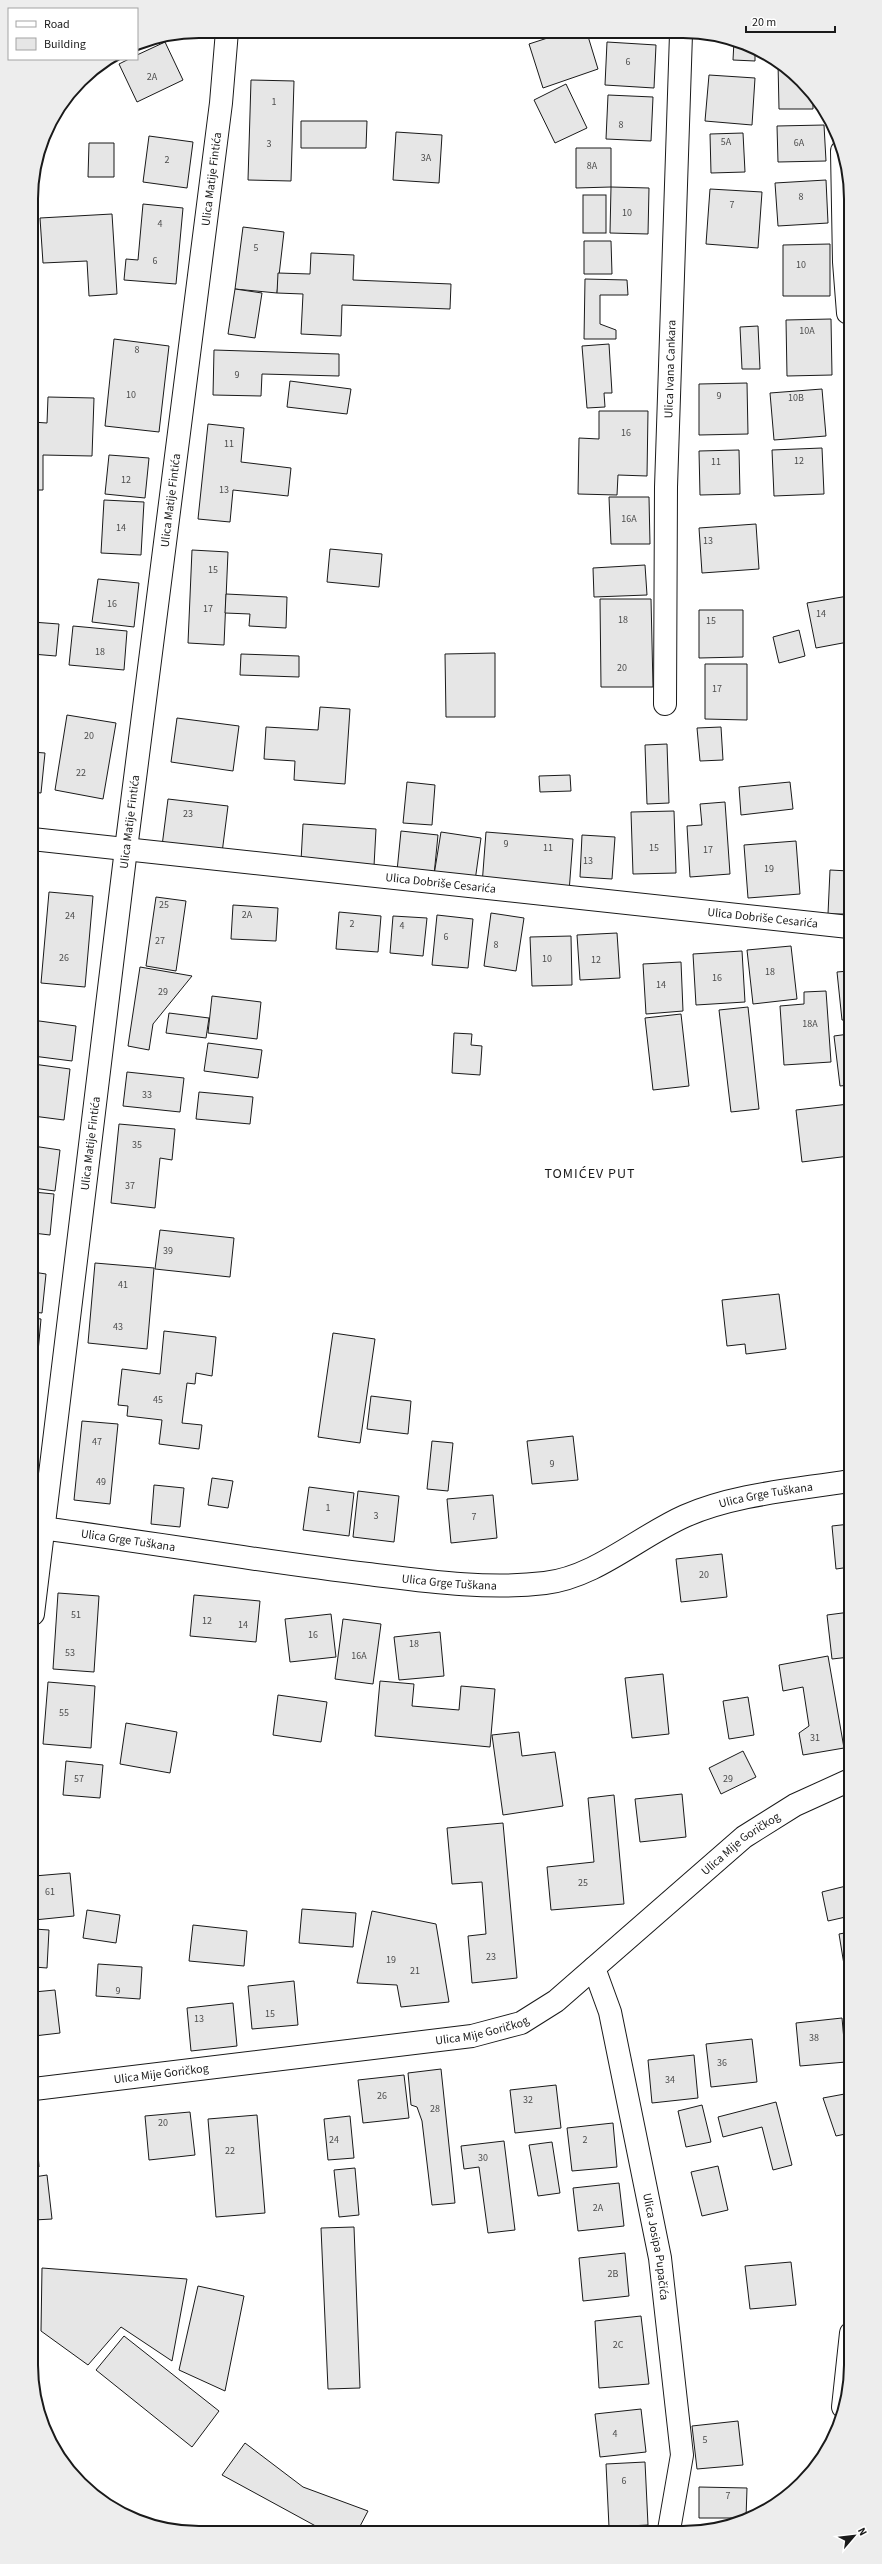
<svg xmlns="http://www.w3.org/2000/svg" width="882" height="2564" font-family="'Source Sans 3',sans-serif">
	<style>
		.building { fill: #e6e6e6; stroke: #1a1a1a }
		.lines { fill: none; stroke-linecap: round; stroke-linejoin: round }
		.street-casing { stroke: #1a1a1a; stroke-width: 24 }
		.street { stroke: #fff; stroke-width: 22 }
		.labels { text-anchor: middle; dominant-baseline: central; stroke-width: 3; stroke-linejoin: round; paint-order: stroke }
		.number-label { font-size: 10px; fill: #4d4d4d }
		.street-label { font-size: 12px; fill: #1a1a1a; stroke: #fff }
		.quarter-label { font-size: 14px; letter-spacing: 1px; fill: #1a1a1a; stroke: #fff }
		.rim { fill: none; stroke: #1a1a1a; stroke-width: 2 }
	</style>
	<rect width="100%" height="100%" fill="#fff"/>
	<g class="building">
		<path d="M563,33H587L598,69L543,88L529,44Z"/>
		<path d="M734,41L755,49V61L733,60Z"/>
		<path d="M165,42L183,80L137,102L119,64L129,59H137V55Z"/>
		<path d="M607,42L656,45L654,88L605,85Z"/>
		<path d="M778,63L802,80L813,95V109H779Z"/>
		<path d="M709,75L755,78L752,125L705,121Z"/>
		<path d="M251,80L294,81L291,181L248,180Z"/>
		<path d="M566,84L587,128L555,143L534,100Z"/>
		<path d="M608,95L653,97L651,141L606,139Z"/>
		<path d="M301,121H367L366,148H301Z"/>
		<path d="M824,125L826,161L778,162L777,126Z"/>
		<path d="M396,132L442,135L439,183L393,180Z"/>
		<path d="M743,133L745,172L711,173L710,134Z"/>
		<path d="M149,136L193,142L187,188L143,182Z"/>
		<path d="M89,143H114V177H88Z"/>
		<path d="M576,148H611V187L576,188Z"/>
		<path d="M826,180L828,223L778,226L775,183Z"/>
		<path d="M611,187L649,188L648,234L610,233Z"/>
		<path d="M710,189L762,192L758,248L706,244Z"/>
		<rect x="583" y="195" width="23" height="38"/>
		<path d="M143,204L183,208L176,284L124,280L126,259L138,260Z"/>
		<path d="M112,214L117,294L89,296L87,261L43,263L40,218Z"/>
		<path d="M243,227L284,232L277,293L235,289Z"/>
		<path d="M584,241H611L612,274H584Z"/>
		<path d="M830,244V296H783V245Z"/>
		<path d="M311,253L354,255L353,280L451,284L450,309L342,305L341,336L301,334L303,294L277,293L278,273L310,274Z"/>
		<path d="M585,279L627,280L628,295H600V324L616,330V339H584Z"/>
		<path d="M235,289L262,293L255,338L228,334Z"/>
		<path d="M831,319L832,375L787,376L786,320Z"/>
		<path d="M758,326L760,369H742L740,327Z"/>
		<path d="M114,339L169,346L159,432L105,426Z"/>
		<path d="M609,344L612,393H604L605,407L587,408L582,346Z"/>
		<path d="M214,350L339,354V376L262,374L261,396L213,395Z"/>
		<path d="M290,381L351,389L347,414L287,407Z"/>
		<path d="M747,383L748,434L699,435V384Z"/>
		<path d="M822,389L826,436L774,440L770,393Z"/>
		<path d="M48,397L94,398L92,456L43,455V490H32V422L47,423Z"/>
		<path d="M599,411H648L647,476L618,475L617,495L578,494L579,438L599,439Z"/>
		<path d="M208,424L244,428L241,462L291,468L288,496L233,490L230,522L198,519Z"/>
		<path d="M822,448L824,494L774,496L772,450Z"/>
		<path d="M739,450L740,494L700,495L699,451Z"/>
		<path d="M109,455L149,458L145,498L105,494Z"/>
		<path d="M609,497H649L650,544H611Z"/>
		<path d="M104,500L144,502L141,555L101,553Z"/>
		<path d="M756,524L759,569L702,573L699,528Z"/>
		<path d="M330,549L382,554L379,587L327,582Z"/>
		<path d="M192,550L228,552L224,645L188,643Z"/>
		<path d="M645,565L647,595L594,597L593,568Z"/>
		<path d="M98,579L139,583L134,627L92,622Z"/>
		<path d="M226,594L287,597L286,628L249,626L250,614L225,613Z"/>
		<path d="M848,596V642L816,648L807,603Z"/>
		<path d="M600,599H651L653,687H601Z"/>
		<path d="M699,610H743V657L699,658Z"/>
		<path d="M32,622L59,624L56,656L32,654Z"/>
		<path d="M73,626L127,631L124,670L69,665Z"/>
		<path d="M799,630L805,656L779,663L773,637Z"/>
		<path d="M495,653V717H446L445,654Z"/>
		<path d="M241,654L299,656V677L240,675Z"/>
		<path d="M705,664H747V720L705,719Z"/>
		<path d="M320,707L350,709L345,784L294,780L295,761L264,759L266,727L318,730Z"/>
		<path d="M67,715L116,723L103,799L55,790Z"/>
		<path d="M177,718L239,726L233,771L171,762Z"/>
		<path d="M721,727L723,760L700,761L697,728Z"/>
		<path d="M667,744L669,803L647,804L645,745Z"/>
		<path d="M32,752L45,753L41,793L32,792Z"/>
		<path d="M570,775L571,791L540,792L539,776Z"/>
		<path d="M407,782L435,785L432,825L403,823Z"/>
		<path d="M790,782L793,809L741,815L739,787Z"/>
		<path d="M168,799L228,806L222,853L162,846Z"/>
		<path d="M725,802L730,874L690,877L687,826L702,825L700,804Z"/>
		<path d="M674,811L676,873L633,874L631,812Z"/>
		<path d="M303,824L376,829L374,866L301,861Z"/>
		<path d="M401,831L438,835L434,875L397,871Z"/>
		<path d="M441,832L481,838L475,881L434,875Z"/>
		<path d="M486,832L573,839L569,892L482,885Z"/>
		<path d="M582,835L615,837L612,879L580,877Z"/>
		<path d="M796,841L800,894L748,898L744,845Z"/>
		<path d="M830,870L849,871V914H828Z"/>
		<path d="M49,892L93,896L85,987L41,983Z"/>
		<path d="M156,897L186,901L176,971L146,966Z"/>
		<path d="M233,905L278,908L276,941L231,939Z"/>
		<path d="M339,912L381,916L378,952L336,949Z"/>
		<path d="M491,913L524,918L516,971L484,966Z"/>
		<path d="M437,915L473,919L468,968L432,965Z"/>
		<path d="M393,916L427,918L423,956L390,953Z"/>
		<path d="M617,933L620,978L580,980L577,935Z"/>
		<path d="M571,936L572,985L532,986L530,937Z"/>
		<path d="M791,946L797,999L753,1004L747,950Z"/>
		<path d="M742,951L745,1002L696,1005L693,954Z"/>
		<path d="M681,962L683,1011L646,1014L643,964Z"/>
		<path d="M140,967L192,976L153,1024L149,1050L128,1046Z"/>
		<path d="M849,971V1020H842L837,972Z"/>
		<path d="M826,991L831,1062L784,1065L780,1006L804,1004V992Z"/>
		<path d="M212,996L261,1002L257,1039L208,1033Z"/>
		<path d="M748,1007L759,1109L731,1112L719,1010Z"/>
		<path d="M169,1013L209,1018L206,1038L166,1033Z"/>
		<path d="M681,1014L689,1086L653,1090L645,1018Z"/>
		<path d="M32,1020L76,1026L72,1061L33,1056Z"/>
		<path d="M454,1033L472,1034L471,1045L482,1046L480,1075L452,1073Z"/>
		<path d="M849,1034V1085L840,1086L834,1036Z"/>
		<path d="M208,1043L262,1050L258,1078L204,1071Z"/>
		<path d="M33,1064L70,1069L64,1120L33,1116Z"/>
		<path d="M127,1072L184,1078L180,1112L123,1106Z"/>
		<path d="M199,1092L253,1097L250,1124L196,1119Z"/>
		<path d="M849,1104V1156L802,1162L796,1110Z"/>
		<path d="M119,1124L175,1129L172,1160L160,1158L155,1208L111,1203Z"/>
		<path d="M33,1146L60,1150L55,1191L33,1188Z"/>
		<path d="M33,1192L54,1194L50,1235L33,1233Z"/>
		<path d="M160,1230L234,1238L230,1277L155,1269Z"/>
		<path d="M95,1263L154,1268L147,1349L88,1343Z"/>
		<path d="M33,1272L46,1274L42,1313L33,1312Z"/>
		<path d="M779,1294L786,1349L746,1354L745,1344L727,1346L722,1300Z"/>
		<path d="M33,1318L41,1319L38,1352H33Z"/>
		<path d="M164,1331L216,1337L212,1376L196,1373L195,1384L187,1383L182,1423L202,1425L199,1449L159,1444L162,1420L127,1416L128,1406L118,1405L122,1369L160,1374Z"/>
		<path d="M333,1333L375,1339L360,1443L318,1437Z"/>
		<path d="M371,1396L411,1401L408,1434L367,1429Z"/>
		<path d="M33,1404H36L33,1424Z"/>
		<path d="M82,1421L118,1424L110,1504L74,1500Z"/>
		<path d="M573,1436L578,1480L532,1484L527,1441Z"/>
		<path d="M432,1441L453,1443L448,1491L427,1489Z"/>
		<path d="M212,1478L233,1481L228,1508L208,1505Z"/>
		<path d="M154,1485L184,1488L180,1527L151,1524Z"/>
		<path d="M309,1487L354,1493L349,1536L303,1530Z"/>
		<path d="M358,1491L399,1496L394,1542L353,1537Z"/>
		<path d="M493,1495L497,1538L451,1543L447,1499Z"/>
		<path d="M850,1524V1567L836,1569L832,1526Z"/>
		<path d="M722,1554L727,1597L681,1602L676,1559Z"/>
		<path d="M58,1593L99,1596L94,1672L53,1669Z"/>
		<path d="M194,1595L260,1601L256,1642L190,1636Z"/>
		<path d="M850,1612V1657L832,1659L827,1615Z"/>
		<path d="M331,1614L336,1657L290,1662L285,1619Z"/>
		<path d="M343,1619L381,1624L373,1684L335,1679Z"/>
		<path d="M440,1632L444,1676L399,1680L394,1637Z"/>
		<path d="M828,1656L844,1748L803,1755L799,1733L809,1726L803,1687L783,1691L779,1665Z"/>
		<path d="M663,1674L669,1734L632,1738L625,1678Z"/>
		<path d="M380,1681L414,1684L412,1706L459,1710L461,1686L495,1689L490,1747L375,1736Z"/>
		<path d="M48,1682L95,1686L91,1748L43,1744Z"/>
		<path d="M278,1695L327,1702L321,1742L273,1735Z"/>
		<path d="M748,1697L754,1735L729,1739L723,1701Z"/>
		<path d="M126,1723L177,1732L170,1773L120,1764Z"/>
		<path d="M519,1732L522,1756L555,1752L563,1806L503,1815L492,1735Z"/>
		<path d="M743,1751L756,1777L721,1794L709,1768Z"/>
		<path d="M66,1761L103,1765L100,1798L63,1795Z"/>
		<path d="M682,1794L686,1837L640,1842L635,1799Z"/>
		<path d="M614,1795L624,1904L551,1910L547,1867L594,1862L588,1798Z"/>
		<path d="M503,1823L517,1978L472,1983L468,1936L486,1934L482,1882L452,1884L447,1828Z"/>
		<path d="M70,1873L74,1916L34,1920V1876Z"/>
		<path d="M850,1885V1916L828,1921L822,1892Z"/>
		<path d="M302,1909L356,1913L353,1947L299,1943Z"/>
		<path d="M87,1910L120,1915L116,1943L83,1938Z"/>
		<path d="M372,1911L436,1924L449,2002L401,2007L397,1985L357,1983Z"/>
		<path d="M193,1925L247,1931L244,1966L189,1961Z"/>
		<path d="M34,1929L49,1930L47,1968L34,1967Z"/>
		<path d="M850,1932V1982L847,1983L839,1934Z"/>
		<path d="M98,1964L142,1967L140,1999L96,1996Z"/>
		<path d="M294,1981L298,2025L252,2029L248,1986Z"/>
		<path d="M55,1990L60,2033L34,2036V1992Z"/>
		<path d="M233,2003L237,2046L191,2051L187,2008Z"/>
		<path d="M842,2018L846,2062L800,2066L796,2023Z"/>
		<path d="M752,2039L757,2082L711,2087L706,2044Z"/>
		<path d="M694,2055L698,2098L652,2103L648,2060Z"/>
		<path d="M441,2069L455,2203L432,2205L422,2121L417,2107L411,2105L408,2073Z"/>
		<path d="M404,2075L409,2118L363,2123L358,2080Z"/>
		<path d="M556,2085L561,2128L515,2133L510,2090Z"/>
		<path d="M850,2093V2133L836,2136L823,2098Z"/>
		<path d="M776,2102L792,2165L773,2170L762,2127L723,2137L718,2117Z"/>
		<path d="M702,2105L711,2142L686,2147L678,2111Z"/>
		<path d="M190,2112L195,2155L149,2160L145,2116Z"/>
		<path d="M257,2115L265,2213L216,2217L208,2119Z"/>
		<path d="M350,2116L354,2158L328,2160L324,2119Z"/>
		<path d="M613,2123L617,2167L572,2171L567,2128Z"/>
		<path d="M34,2126H36L39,2167H34Z"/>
		<path d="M504,2141L515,2230L488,2233L479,2167L464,2169L461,2146Z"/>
		<path d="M552,2142L560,2193L538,2196L529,2145Z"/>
		<path d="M718,2166L728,2210L702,2216L691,2172Z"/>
		<path d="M355,2168L359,2215L339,2217L334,2170Z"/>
		<path d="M47,2175L52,2219L34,2220V2177Z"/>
		<path d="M619,2183L624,2226L578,2231L573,2188Z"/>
		<path d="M354,2227L360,2388L328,2389L321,2228Z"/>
		<path d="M625,2253L629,2296L583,2301L579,2258Z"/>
		<path d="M791,2262L796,2305L750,2309L745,2266Z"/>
		<path d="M42,2268L187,2279L172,2361L121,2327L88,2365L41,2331Z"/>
		<path d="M198,2286L244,2296L225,2391L179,2370Z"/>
		<path d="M641,2316L649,2384L599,2388L595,2321Z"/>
		<path d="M124,2336L219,2411L192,2447L96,2370Z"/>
		<path d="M641,2409L646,2452L600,2457L595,2414Z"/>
		<path d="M738,2421L743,2465L697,2469L692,2426Z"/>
		<path d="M245,2443L303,2487L368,2511L358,2530H323L222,2475Z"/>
		<path d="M645,2462L648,2525L609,2527L606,2464Z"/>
		<path d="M699,2487L747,2488L746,2518H699Z"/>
	</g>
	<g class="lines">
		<g class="street-casing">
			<g id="street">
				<path d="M842,151L844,262L848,313"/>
				<path id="s1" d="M665,704L666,487L681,34"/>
				<path id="s2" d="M32,839L849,927"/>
				<path id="s3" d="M33,1527C145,1541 256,1561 368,1574C425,1581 487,1590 545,1583C596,1577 638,1537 685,1516C735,1494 795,1490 849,1481"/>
				<path id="s4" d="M33,1614L126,849L221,103L227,31"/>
				<path id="s5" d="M594,1968L610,2012L660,2258L682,2455L669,2530"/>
				<path id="s6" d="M34,2089L472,2036L521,2023L556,2001L744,1837L795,1805L850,1780"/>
				<path d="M843,2407L851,2333"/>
			</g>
		</g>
		<use href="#street" class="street"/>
	</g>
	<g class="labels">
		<g class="number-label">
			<text x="628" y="62">6</text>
			<text x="152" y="77">2A</text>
			<text x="274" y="102">1</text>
			<text x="621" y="125">8</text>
			<text x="726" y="142">5A</text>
			<text x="799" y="143">6A</text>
			<text x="269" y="144">3</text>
			<text x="426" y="158">3A</text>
			<text x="167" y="160">2</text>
			<text x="592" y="166">8A</text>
			<text x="801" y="197">8</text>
			<text x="732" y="205">7</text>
			<text x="627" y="213">10</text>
			<text x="160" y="224">4</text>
			<text x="256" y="248">5</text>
			<text x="155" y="261">6</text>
			<text x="801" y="265">10</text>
			<text x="807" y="331">10A</text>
			<text x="137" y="350">8</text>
			<text x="237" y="375">9</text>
			<text x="131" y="395">10</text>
			<text x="719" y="396">9</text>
			<text x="796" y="398">10B</text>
			<text x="626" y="433">16</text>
			<text x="229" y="444">11</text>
			<text x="799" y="461">12</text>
			<text x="716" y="462">11</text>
			<text x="126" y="480">12</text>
			<text x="224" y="490">13</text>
			<text x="629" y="519">16A</text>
			<text x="121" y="528">14</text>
			<text x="708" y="541">13</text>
			<text x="213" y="570">15</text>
			<text x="112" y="604">16</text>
			<text x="208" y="609">17</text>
			<text x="821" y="614">14</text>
			<text x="623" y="620">18</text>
			<text x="711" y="621">15</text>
			<text x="100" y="652">18</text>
			<text x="622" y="668">20</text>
			<text x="717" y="689">17</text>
			<text x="89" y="736">20</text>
			<text x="81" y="773">22</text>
			<text x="188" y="814">23</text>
			<text x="506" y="844">9</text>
			<text x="548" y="848">11</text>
			<text x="654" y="848">15</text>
			<text x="708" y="850">17</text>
			<text x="588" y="861">13</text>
			<text x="769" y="869">19</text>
			<text x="164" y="905">25</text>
			<text x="247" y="915">2A</text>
			<text x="70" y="916">24</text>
			<text x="352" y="924">2</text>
			<text x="402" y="926">4</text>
			<text x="446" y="937">6</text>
			<text x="160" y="941">27</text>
			<text x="496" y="945">8</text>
			<text x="64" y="958">26</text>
			<text x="547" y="959">10</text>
			<text x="596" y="960">12</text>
			<text x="770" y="972">18</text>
			<text x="717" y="978">16</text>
			<text x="661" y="985">14</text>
			<text x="163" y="992">29</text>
			<text x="810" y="1024">18A</text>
			<text x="147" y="1095">33</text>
			<text x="137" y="1145">35</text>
			<text x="130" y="1186">37</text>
			<text x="168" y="1251">39</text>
			<text x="123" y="1285">41</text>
			<text x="118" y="1327">43</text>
			<text x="158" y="1400">45</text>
			<text x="97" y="1442">47</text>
			<text x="552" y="1464">9</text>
			<text x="101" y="1482">49</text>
			<text x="328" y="1508">1</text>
			<text x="376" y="1516">3</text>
			<text x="474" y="1517">7</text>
			<text x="704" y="1575">20</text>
			<text x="76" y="1615">51</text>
			<text x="207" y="1621">12</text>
			<text x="243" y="1625">14</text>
			<text x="313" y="1635">16</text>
			<text x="414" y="1644">18</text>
			<text x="70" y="1653">53</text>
			<text x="359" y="1656">16A</text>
			<text x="64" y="1713">55</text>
			<text x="815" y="1738">31</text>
			<text x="79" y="1779">57</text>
			<text x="728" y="1779">29</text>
			<text x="583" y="1883">25</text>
			<text x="50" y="1892">61</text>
			<text x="491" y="1957">23</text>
			<text x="391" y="1960">19</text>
			<text x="415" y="1971">21</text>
			<text x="118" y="1991">9</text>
			<text x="270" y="2014">15</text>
			<text x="199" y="2019">13</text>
			<text x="814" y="2038">38</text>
			<text x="722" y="2063">36</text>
			<text x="670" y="2080">34</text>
			<text x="382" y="2096">26</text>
			<text x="528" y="2100">32</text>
			<text x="435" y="2109">28</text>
			<text x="163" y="2123">20</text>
			<text x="334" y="2140">24</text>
			<text x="585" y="2140">2</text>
			<text x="230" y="2151">22</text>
			<text x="483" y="2158">30</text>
			<text x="598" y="2208">2A</text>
			<text x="613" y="2274">2B</text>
			<text x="618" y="2345">2C</text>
			<text x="615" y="2434">4</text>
			<text x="705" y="2440">5</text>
			<text x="624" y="2481">6</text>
			<text x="728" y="2496">7</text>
		</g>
		<g class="street-label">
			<text stroke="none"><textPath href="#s4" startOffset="1446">Ulica Matije Fintića</textPath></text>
			<text stroke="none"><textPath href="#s1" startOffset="335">Ulica Ivana Cankara</textPath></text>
			<text stroke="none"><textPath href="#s4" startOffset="1122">Ulica Matije Fintića</textPath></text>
			<text stroke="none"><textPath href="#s4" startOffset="798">Ulica Matije Fintića</textPath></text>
			<text stroke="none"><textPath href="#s2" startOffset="411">Ulica Dobriše Cesarića</textPath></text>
			<text stroke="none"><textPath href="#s2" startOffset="735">Ulica Dobriše Cesarića</textPath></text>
			<text stroke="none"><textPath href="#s4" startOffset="474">Ulica Matije Fintića</textPath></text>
			<text stroke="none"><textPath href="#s3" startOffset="756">Ulica Grge Tuškana</textPath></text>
			<text stroke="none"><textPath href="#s3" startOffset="96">Ulica Grge Tuškana</textPath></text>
			<text stroke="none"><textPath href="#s3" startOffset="420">Ulica Grge Tuškana</textPath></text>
			<text stroke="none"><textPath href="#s6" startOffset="776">Ulica Mije Goričkog</textPath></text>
			<text stroke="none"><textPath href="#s6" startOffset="452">Ulica Mije Goričkog</textPath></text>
			<text stroke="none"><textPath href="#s6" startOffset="128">Ulica Mije Goričkog</textPath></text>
			<text stroke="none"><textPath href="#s5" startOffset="286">Ulica Josipa Pupačića</textPath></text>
		</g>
		<g class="quarter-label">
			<text x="590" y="1174">TOMIĆEV PUT</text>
		</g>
	</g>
	<path d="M0 0H882V2564H0ZM199 38H683A161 161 0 0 1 844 199V2365A161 161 0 0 1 683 2526H199A161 161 0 0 1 38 2365V199A161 161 0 0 1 199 38Z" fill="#ededed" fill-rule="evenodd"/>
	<path class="rim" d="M199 38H683A161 161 0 0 1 844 199V2365A161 161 0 0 1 683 2526H199A161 161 0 0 1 38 2365V199A161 161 0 0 1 199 38Z"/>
	<rect x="8" y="8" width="130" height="52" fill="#ffffff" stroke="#a3a3a3"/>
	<rect x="16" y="21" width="20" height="6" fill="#ffffff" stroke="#a3a3a3"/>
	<text x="44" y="28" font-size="12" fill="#1a1a1a">Road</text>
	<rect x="16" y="38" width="20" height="12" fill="#e6e6e6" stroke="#a3a3a3"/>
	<text x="44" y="48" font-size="12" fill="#1a1a1a">Building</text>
	<g transform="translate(854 2536) rotate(62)" stroke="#ffffff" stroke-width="3" paint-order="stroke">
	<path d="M0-3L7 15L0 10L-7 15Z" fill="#1a1a1a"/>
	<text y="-6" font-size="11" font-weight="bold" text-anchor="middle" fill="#1a1a1a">N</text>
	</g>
	<path d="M746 26v6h89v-6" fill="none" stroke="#1a1a1a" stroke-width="2"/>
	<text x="752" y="26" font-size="12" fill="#1a1a1a" stroke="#ffffff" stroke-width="3" paint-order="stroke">20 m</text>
</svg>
